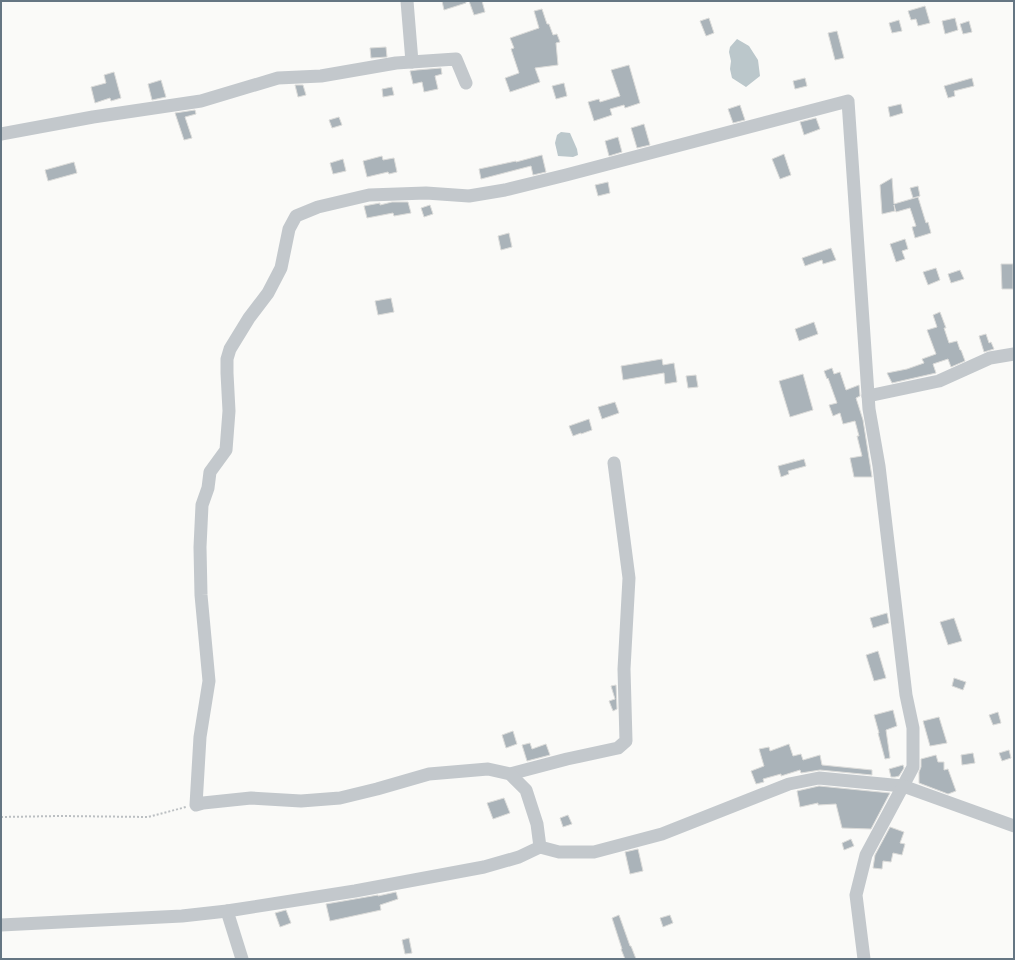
<svg xmlns="http://www.w3.org/2000/svg" width="1015" height="960" font-family="Rubik,sans-serif">
	<style>
		.water { fill: #bbc7cb }
		.building { fill: #aab3b9; stroke: #dcdcda }
		.lines { fill: none; stroke-linecap: round; stroke-linejoin: round }
		.path { stroke: #bbbfc2; stroke-width: 2; stroke-dasharray: 2 2; stroke-linecap: butt }
		.minor { stroke: #c3c8cc; stroke-width: 13 }
	</style>
	<rect width="100%" height="100%" fill="#fafaf8"/>
	<g class="water">
		<path d="M737,39L749,46L758,60L760,76L746,87L732,78L730,69L731,61L729,52L730,47Z"/>
		<path d="M561,132L570,133L577,149L578,155L573,157L558,156L555,143L557,135Z"/>
	</g>
	<g class="building">
		<path d="M442,1H466V3L444,10Z"/>
		<path d="M469,1H482L485,12L474,15Z"/>
		<path d="M925,6L930,23L918,26L916,19L911,20L908,11Z"/>
		<path d="M542,9L547,24H549L553,35L557,34L560,42L556,43L558,65L535,68L540,82L510,92L505,78L519,73L511,49L514,48L510,38L539,28L534,11Z"/>
		<path d="M709,18L714,33L706,36L700,21Z"/>
		<path d="M955,18L958,30L945,34L942,21Z"/>
		<path d="M899,20L902,31L892,33L889,23Z"/>
		<path d="M969,21L972,32L963,34L960,24Z"/>
		<path d="M837,31L844,58L835,60L828,33Z"/>
		<path d="M386,47L387,57L371,58L370,48Z"/>
		<path d="M629,65L640,103L625,108L624,105L610,109L612,115L594,121L588,102L599,99L600,102L620,96L611,70Z"/>
		<path d="M441,68L442,74L435,76L438,89L424,92L422,82L413,84L410,71L417,70Z"/>
		<path d="M114,72L121,98L111,101L110,98L95,103L91,87L106,83L104,75Z"/>
		<path d="M805,78L807,86L795,89L793,81Z"/>
		<path d="M972,78L974,86L954,91L955,96L948,98L944,86Z"/>
		<path d="M161,80L166,97L152,100L148,84Z"/>
		<path d="M564,83L567,96L556,99L552,86Z"/>
		<path d="M295,85H303L306,95L298,97Z"/>
		<path d="M392,87L394,95L383,97L382,89Z"/>
		<path d="M901,104L903,113L890,117L888,107Z"/>
		<path d="M740,105L745,120L733,123L728,109Z"/>
		<path d="M195,110L196,114L185,117L192,138L184,140L175,113Z"/>
		<path d="M339,117L342,125L332,128L329,120Z"/>
		<path d="M816,118L820,129L804,135L800,122Z"/>
		<path d="M644,124L650,145L637,148L631,128Z"/>
		<path d="M618,137L622,152L609,156L605,141Z"/>
		<path d="M784,154L791,175L780,179L772,159Z"/>
		<path d="M542,155L546,172L533,175L531,166L481,179L479,169L516,161V162Z"/>
		<path d="M382,156L383,160L394,158L397,172L389,174L388,172L367,177L363,161Z"/>
		<path d="M343,159L346,171L333,174L330,163Z"/>
		<path d="M74,162L77,173L48,181L45,170Z"/>
		<path d="M892,178L894,204L918,197L926,223L928,222L931,233L915,238L912,227L916,226L910,208L896,212L894,205L895,211L882,214L880,185Z"/>
		<path d="M608,182L610,193L598,196L595,185Z"/>
		<path d="M918,186L920,196L913,198L910,188Z"/>
		<path d="M392,202H408L411,213L394,216L393,213L367,218L364,206L380,203V205Z"/>
		<path d="M430,205L433,214L424,217L421,208Z"/>
		<path d="M509,233L512,247L501,250L498,236Z"/>
		<path d="M905,239L908,249L902,251L905,259L896,262L890,244Z"/>
		<path d="M831,248L836,260L823,264L822,260L805,266L802,258Z"/>
		<path d="M1001,264H1013V289H1002Z"/>
		<path d="M936,268L940,280L928,285L923,272Z"/>
		<path d="M960,270L964,279L951,283L948,274Z"/>
		<path d="M391,298L394,312L378,315L375,301Z"/>
		<path d="M940,312L946,328H944L949,343L957,341L960,350H961L965,361L951,367L948,359L933,364L936,373L892,383L887,373L907,369L924,363L922,359L936,354L927,330L937,327L933,315Z"/>
		<path d="M814,322L818,334L799,341L795,329Z"/>
		<path d="M986,334L989,343L991,342L994,349L984,352L979,336Z"/>
		<path d="M662,359L663,365L674,363L677,382L665,384L664,373L623,380L621,366Z"/>
		<path d="M832,368L834,374L840,372L846,390L859,385L860,396L856,398L863,420L872,477H854L850,458L862,456L857,436H859L855,421L843,424L840,413L833,416L829,405L837,403L828,378L827,379L824,371Z"/>
		<path d="M803,374L813,410L790,417L779,381Z"/>
		<path d="M696,375L698,387L688,388L686,376Z"/>
		<path d="M615,402L619,413L602,419L598,407Z"/>
		<path d="M589,419L592,430L581,434V433L573,436L569,426Z"/>
		<path d="M804,459L806,466L788,471L789,474L781,477L778,466Z"/>
		<path d="M887,613L889,623L873,628L870,618Z"/>
		<path d="M954,618L962,641L948,645L940,622Z"/>
		<path d="M878,651L886,678L874,681L866,655Z"/>
		<path d="M954,678L966,682L963,690L952,686Z"/>
		<path d="M616,685L617,709L613,711L609,701L615,699L611,686Z"/>
		<path d="M893,710L897,726L886,730L890,758L885,759L878,733H879L874,715Z"/>
		<path d="M998,712L1001,723L993,725L989,715Z"/>
		<path d="M939,717L947,743L930,746L923,721Z"/>
		<path d="M513,731L517,744L506,748L502,735Z"/>
		<path d="M530,743L532,749L546,744L550,755L527,761L522,745Z"/>
		<path d="M789,744L793,756L801,754L803,760L820,755L822,765L872,770V775L820,770L801,773L800,770L781,776V774L763,779L764,782L756,784L751,771L764,766L759,749L769,747L770,751Z"/>
		<path d="M1009,750L1011,758L1002,761L999,753Z"/>
		<path d="M973,753L975,763L962,765L961,755Z"/>
		<path d="M936,755L938,762H944V770L948,769L956,791L948,794L919,783V772L921,767V759Z"/>
		<path d="M903,765L904,768L899,776L895,777H891L889,769Z"/>
		<path d="M819,786L890,793L871,829L842,828L836,804L818,805V803L800,807L797,791Z"/>
		<path d="M504,798L510,813L493,819L487,803Z"/>
		<path d="M568,815L572,824L563,827L560,818Z"/>
		<path d="M890,827L904,832L900,843L905,844L902,855L893,853L891,862L883,861L882,869L873,868L875,855Z"/>
		<path d="M851,839L854,846L844,850L842,843Z"/>
		<path d="M638,849L643,871L630,874L625,852Z"/>
		<path d="M396,892L398,899L380,905L381,910L330,921L326,904L378,895V896Z"/>
		<path d="M286,910L291,923L280,927L275,913Z"/>
		<path d="M619,915L630,946H631L636,959H625L621,949H622L612,918Z"/>
		<path d="M670,915L673,923L663,927L660,918Z"/>
		<path d="M409,938L412,953L405,954L402,940Z"/>
	</g>
	<g class="lines">
		<path class="path" d="M1,817L60,816L148,817L186,807"/>
		<g class="minor">
			<path d="M407,1L412,62"/>
			<path d="M1,134L93,117L201,101L278,78L321,76L396,63L456,59L466,83"/>
			<path d="M868,396L939,381L990,358L1014,354"/>
			<path d="M510,774L567,759L618,748L626,741L624,669L629,578L614,463"/>
			<path d="M227,911L242,959"/>
			<path d="M1,925L182,916L227,911L355,891L484,867L519,857L540,847L537,824L526,790L510,774L488,769L429,774L377,789L340,798L301,801L251,798L203,803L196,805L200,737L209,681L201,595L200,547L202,505L208,488L210,472L226,450L229,411L227,373V359L230,349L249,318L268,293L281,268L289,229L296,216L318,207L369,195L426,193L469,196L505,190L566,175L848,101L869,409L879,466L906,695L913,728V767L903,786L819,778L789,784L662,834L594,852H559L540,847"/>
			<path d="M864,959L856,895L866,855L903,786L1014,826"/>
		</g>
	</g>
	<rect width="1015" height="960" fill="none" stroke="#657683" stroke-width="4"/>
</svg>
